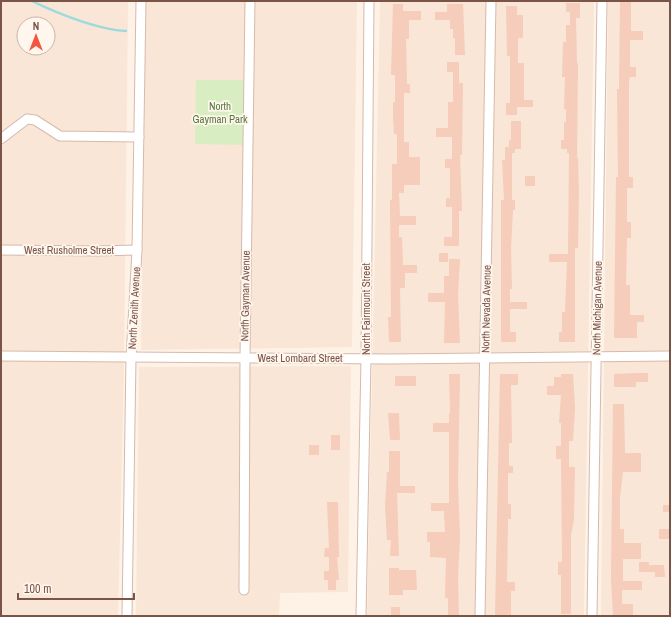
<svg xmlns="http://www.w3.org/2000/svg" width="671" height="617" font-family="'Archivo Narrow',sans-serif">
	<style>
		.residential { fill: #f9e6d6; fill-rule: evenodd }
		.green { fill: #d8eec2 }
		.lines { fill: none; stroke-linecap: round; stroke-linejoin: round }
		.stream { stroke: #9ddadd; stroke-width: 2.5 }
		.building { fill: #f6ccba }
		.minor-casing { stroke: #d4baad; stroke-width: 11 }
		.minor { stroke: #fff; stroke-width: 9 }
		.labels { text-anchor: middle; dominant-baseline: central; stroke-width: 3.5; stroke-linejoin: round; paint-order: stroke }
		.park-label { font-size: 11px; fill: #557b3c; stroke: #fff6ee }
		.street-label { font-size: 11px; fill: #7a5447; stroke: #fff6ee }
	</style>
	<rect width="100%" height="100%" fill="#fef2e6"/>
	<g class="residential">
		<path d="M1,1H128L124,368L118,616H1ZM24,24H48V48H24Z"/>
		<path d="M146,1H357L352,347L141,350Z"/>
		<path d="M380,1H594L584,616H367Z"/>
		<path d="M608,1H670V616H601Z"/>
		<path d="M351,366L348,592L280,593L279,616H136L139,367Z"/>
	</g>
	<path class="green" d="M196,80H245L243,145L195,144Z"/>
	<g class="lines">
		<path class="stream" d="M32,1C56,13 99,30 126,31"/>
	</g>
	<g class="building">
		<path d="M620,1H631V31H643V40H630V67H636V77H630L629,81V177H633V188H627V222H631V238H627L626,285H630V315H644V322H637V338H614L616,177H618L617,89H619Z"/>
		<path d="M566,3H580V18H576L577,63H578L577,158H578L579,190L578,248H575V342H559V332H562V312H565L567,262H549V254H568L569,153H567V149H561V140H564V122H566V109H564L565,77H562L563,42H566V25H570V12H566Z"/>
		<path d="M393,4H403V11H421V20H409V39H406L407,84H410V93H404V142H409V157H420V185H404V193H399L400,216H416V225H399V237H402L403,265H417V273H405V288H400L401,342H389L388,317H391L390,200H392V164H397V134H394L393,116V102H395V75H391Z"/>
		<path d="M447,4H463L465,55H455V38H453V29H450V20H435V12H447Z"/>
		<path d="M506,6H517V15H523V38H518V63H524V100H533V107H517V115H506V103H510V56H507Z"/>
		<path d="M447,62H459V83H463L462,155H460L462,211H459V246H444V237H452V207H446V198H450V168H445V159H452V137H436V128H448V102H453V72H447Z"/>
		<path d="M511,121H521V149H515V153H512V200H515V210H513L511,248L512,289H510V302H527V309H510V332H516V342H501V200H504L502,160H505V147H509V140H511Z"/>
		<rect x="525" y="176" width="10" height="10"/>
		<rect x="439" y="253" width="9" height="9"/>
		<path d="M449,259H460L458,296L460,343H444L445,302H428V293H444V276H449Z"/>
		<path d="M638,373H648V382H636V387H614V374Z"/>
		<path d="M449,374H460L458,482L460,537L458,577L459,616H448V598H445L446,558L430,557V542H427V532H445L444,511H431V503H449V432H433V423H449V413H450Z"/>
		<path d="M500,374H518V385H511L512,443H509V466H513V473H508V504H511V519H508L507,582H515V591H511V616H495Z"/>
		<path d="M561,374H573L575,408L573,441H569V467H575L574,519L571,535V614H561V575H558V562H562L561,459H556V446H561V423H559L561,395H547V386H554V377H561Z"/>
		<rect x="395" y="376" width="21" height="10"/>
		<path d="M613,404H624L625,453H641V472H623L620,497V529H624V543H641V559H623V581H642V590H622V604H633V616H613L611,578Z"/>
		<path d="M388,413H399L400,440H390Z"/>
		<rect x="331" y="435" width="9" height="15"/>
		<rect x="309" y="445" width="10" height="10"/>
		<path d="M389,451H400V486H415V493H397L399,556H390L391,540H387L385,506L387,472H389Z"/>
		<path d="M327,502H338L339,557H337L339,580H336V590H328V580H324V571H329V557H324L325,548H329Z"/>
		<rect x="663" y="505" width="7" height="7"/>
		<rect x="659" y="529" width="11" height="10"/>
		<path d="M639,562H649V565H664L665,577H655V572H639Z"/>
		<path d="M389,568H399V570H416L417,590H403V595H389Z"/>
		<rect x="391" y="607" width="9" height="9"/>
	</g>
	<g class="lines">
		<g class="minor-casing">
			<g id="minor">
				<path d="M1,139L27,119L35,120L60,136L139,137"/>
				<path d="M1,250L96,251L137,250"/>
				<path d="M1,356L391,359L670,356"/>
				<path d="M244,590L245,358L250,1"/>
				<path d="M127,616L131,358L137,250L141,1"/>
				<path d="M361,616L366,358L369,1"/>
				<path d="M480,616L491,1"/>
				<path d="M592,616L602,1"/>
			</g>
		</g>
		<use href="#minor" class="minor"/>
	</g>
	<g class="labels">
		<g class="park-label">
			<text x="220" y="106">North<tspan x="220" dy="13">Gayman Park</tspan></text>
		</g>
		<g class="street-label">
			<text x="69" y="250">West Rusholme Street</text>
			<text transform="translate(245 296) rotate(-89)">North Gayman Avenue</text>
			<text transform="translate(134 308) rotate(-87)">North Zenith Avenue</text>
			<text transform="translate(597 308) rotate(-89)">North Michigan Avenue</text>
			<text transform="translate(366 309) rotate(-90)">North Fairmount Street</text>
			<text transform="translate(486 309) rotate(-89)">North Nevada Avenue</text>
			<text x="300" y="358">West Lombard Street</text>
		</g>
	</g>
	<rect width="671" height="617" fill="none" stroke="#7a5447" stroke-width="4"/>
	<g transform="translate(36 36)"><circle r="19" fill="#fff6ee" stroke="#cab5ab"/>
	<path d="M0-3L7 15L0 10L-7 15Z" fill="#f35540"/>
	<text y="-6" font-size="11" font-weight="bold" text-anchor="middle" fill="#7a5447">N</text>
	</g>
	<path d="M18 593v6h116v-6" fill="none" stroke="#7a5447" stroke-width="2"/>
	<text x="24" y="593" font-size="12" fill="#7a5447" stroke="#fff6ee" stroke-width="3" paint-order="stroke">100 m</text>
</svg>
